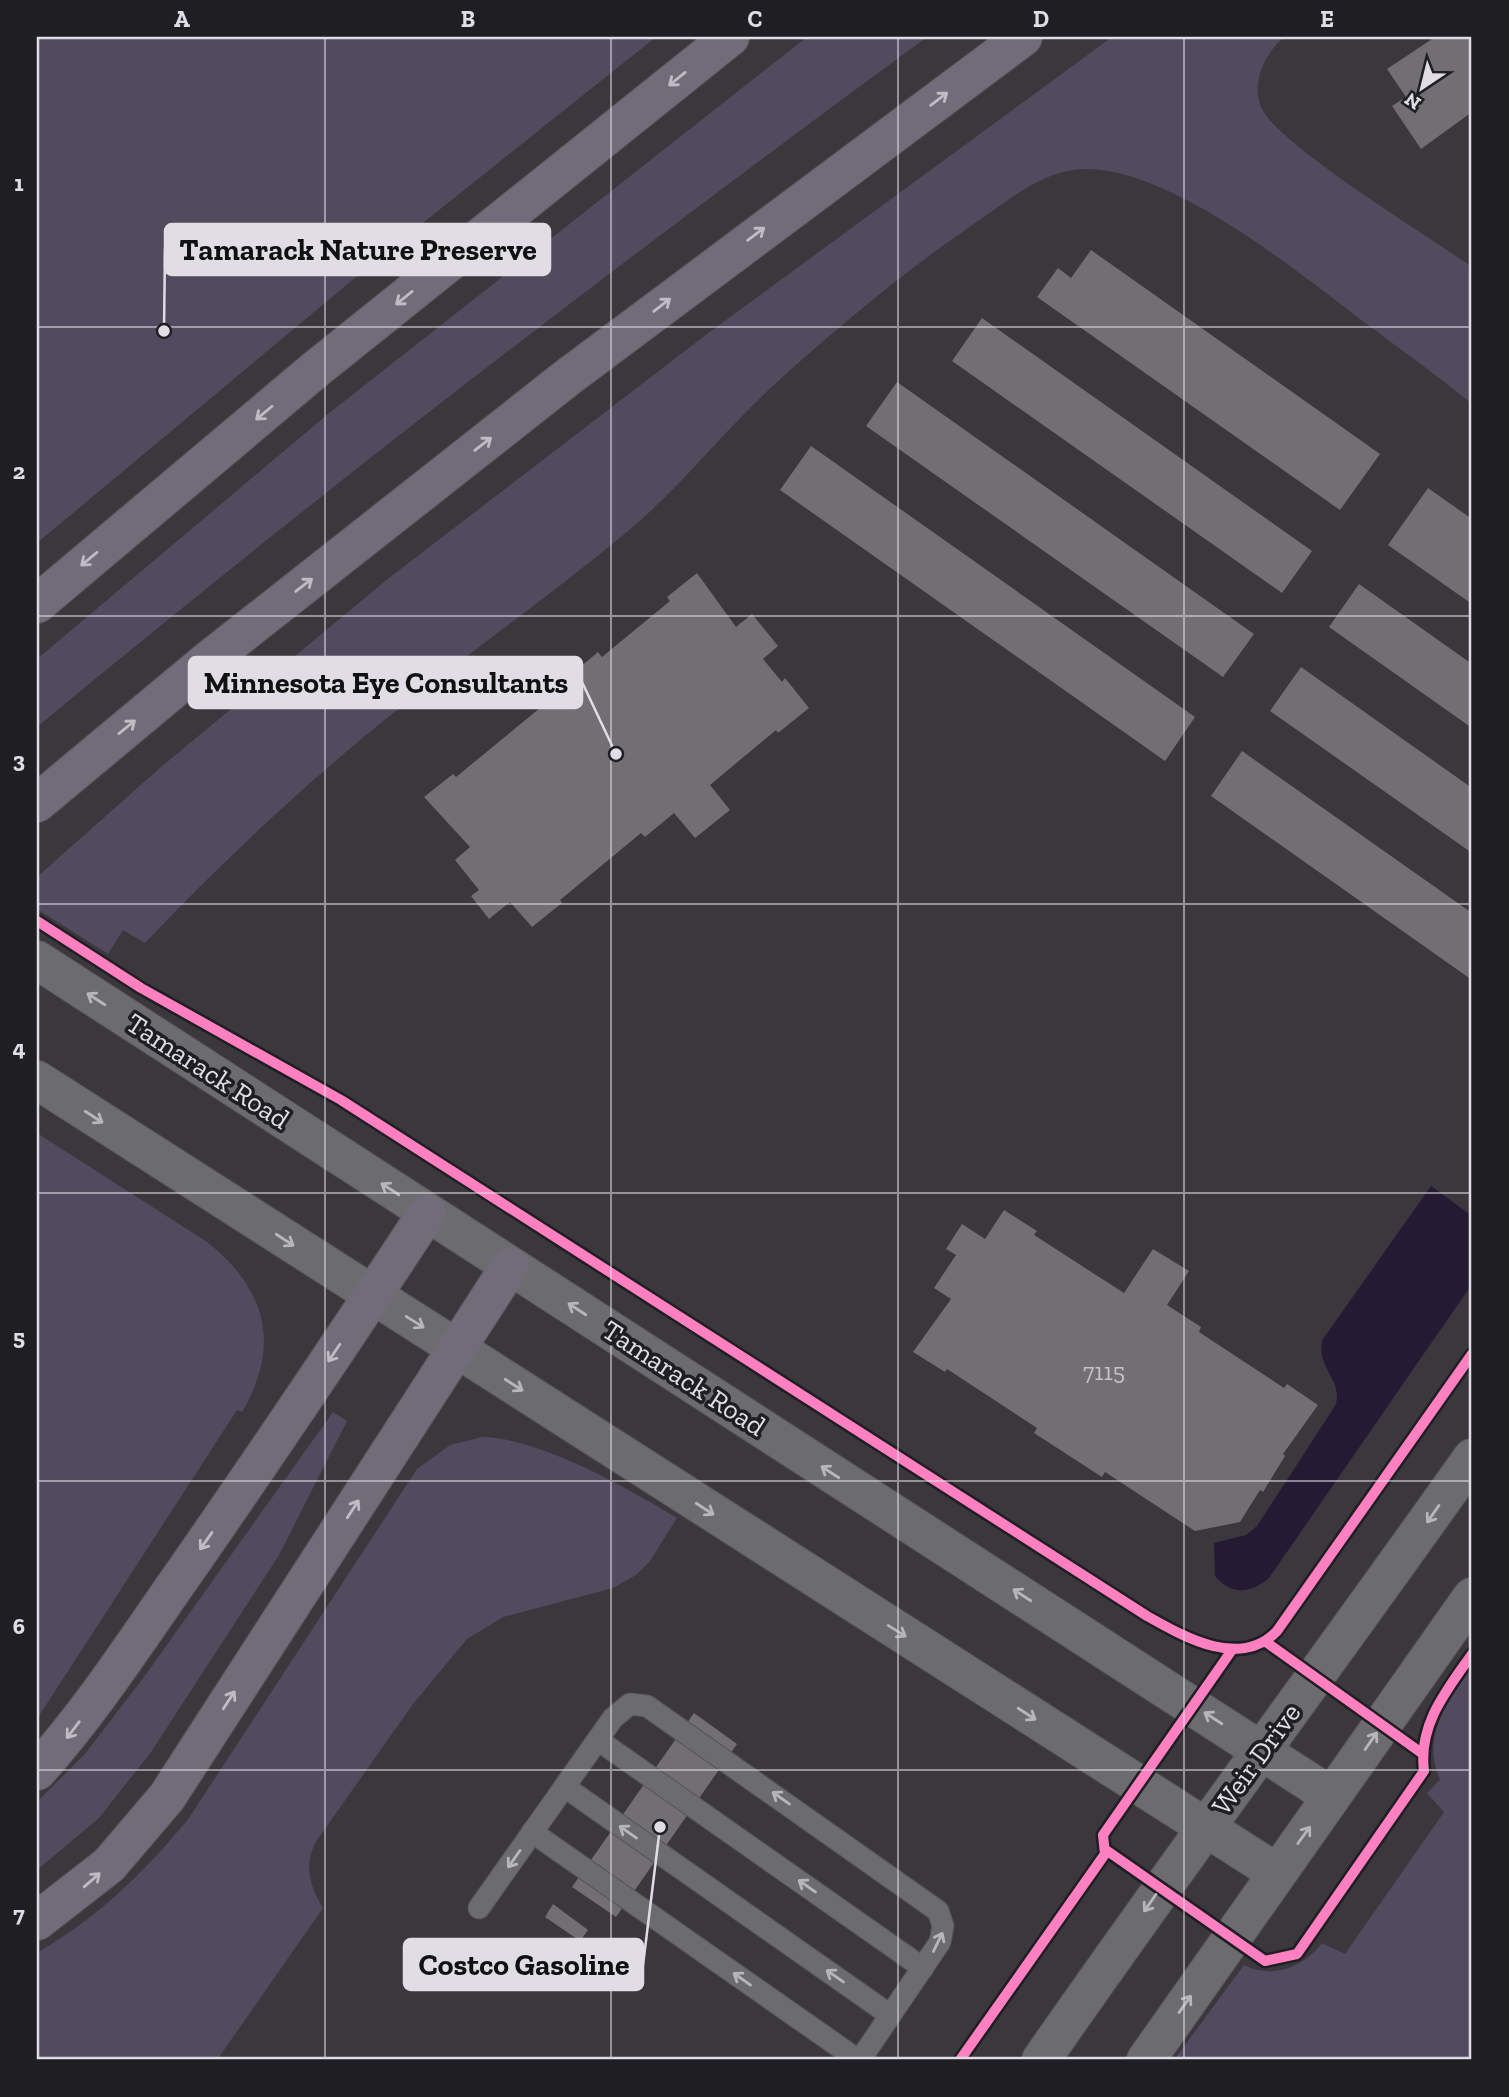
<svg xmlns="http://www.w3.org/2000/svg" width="1509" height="2097" font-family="'Zilla Slab',serif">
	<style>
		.green { fill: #524b60 }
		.water { fill: #241a33 }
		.building { fill: #716f73 }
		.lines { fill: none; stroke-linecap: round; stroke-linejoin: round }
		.lane-casing { stroke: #57555a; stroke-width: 23 }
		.secondary-casing { stroke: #57555a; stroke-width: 40 }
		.highway-casing { stroke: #57555a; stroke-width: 40 }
		.lane { stroke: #6c6b6e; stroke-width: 21 }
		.secondary { stroke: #6c6b6e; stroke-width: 38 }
		.highway { stroke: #716c79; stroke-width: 38 }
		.cycleway-casing { stroke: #1f1e22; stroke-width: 15 }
		.cycleway { stroke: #ff80c0; stroke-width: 10 }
		.oneway { stroke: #bfbcc4 }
		.oneway2 { stroke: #b7b6bb }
		.grid { fill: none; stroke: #e0dee4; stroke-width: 2; stroke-opacity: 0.55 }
		.labels { text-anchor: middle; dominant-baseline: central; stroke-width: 7; stroke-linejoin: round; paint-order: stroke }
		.number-label { font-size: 24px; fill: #c4c2c8 }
		.street-label { font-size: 28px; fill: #e0dee4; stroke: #1f1e22 }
		.leader { fill: none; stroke: #e0dee4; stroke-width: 2.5 }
		.callout-dot { fill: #e0dee4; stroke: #1f1e22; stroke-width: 2.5 }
		.callout { fill: #e0dee4; stroke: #e0dee4; stroke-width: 2.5 }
		.callout-label { font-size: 30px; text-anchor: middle; font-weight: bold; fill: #111 }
		.neatline { fill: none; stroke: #e0dee4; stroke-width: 2.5 }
		.grid-label { font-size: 23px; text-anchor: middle; font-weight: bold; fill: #e0dee4 }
	</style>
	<rect width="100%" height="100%" fill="#3a373d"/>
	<g class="green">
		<path d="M37,37H656L380,257L37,543Z"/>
		<path d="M807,37H927C624,259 326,487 37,727V659L328,414Z"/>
		<path d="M1112,37H1284C1265,53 1250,84 1262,109C1280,146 1431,238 1472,267V404C1437,375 1400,349 1364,322C1297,271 1172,169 1086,169C1046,169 1013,197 981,219C910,267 841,324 776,383C724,430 681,487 627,532C540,604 447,668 360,740C284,804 213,871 145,943L123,930L108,954L37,909V877L161,767L389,578L707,334Z"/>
		<path d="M37,1133L207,1242C267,1289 281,1346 242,1412L237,1410L37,1719Z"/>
		<path d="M333,1412L347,1421L279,1555L151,1752L99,1818L37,1870V1802L84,1755L144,1677Z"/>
		<path d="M482,1437C540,1438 628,1488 677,1518L650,1561L636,1575L613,1588L503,1617L467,1639L413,1704L315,1843C304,1867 310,1887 323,1908L217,2060H37V1953C97,1918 145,1872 189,1818L417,1469L450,1445Z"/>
		<path d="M1472,1667V2060H1174L1244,1965C1272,1979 1303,1968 1322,1943L1345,1954L1444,1812L1427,1793L1440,1780C1421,1735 1447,1703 1472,1667Z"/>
	</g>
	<path class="water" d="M1431,1186L1472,1216V1284L1269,1578C1251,1594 1231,1595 1215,1576L1214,1543L1246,1535L1257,1526L1335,1406C1345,1381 1314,1366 1323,1339Z"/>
	<g class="building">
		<path d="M1435,37H1472V112L1421,149L1392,106L1406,97L1387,69Z"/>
		<path d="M1091,250L1380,454L1340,510L1037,297L1058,268L1071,278Z"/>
		<path d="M982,318L1312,551L1282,593L952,361Z"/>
		<path d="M897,382L1254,634L1223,677L866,426Z"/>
		<path d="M811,446L1195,717L1165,761L780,490Z"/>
		<path d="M1428,488L1472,519V604L1388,545Z"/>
		<path d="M697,573L736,627L752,614L778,646L763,659L782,682L785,678L809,708L778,733L776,730L710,785L730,810L695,838L674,813L645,837L641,833L560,900L562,903L532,927L510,902L489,919L471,896L479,890L455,860L470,847L424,797L453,774L456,777L540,708L536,704L598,652L602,657L670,601L667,597Z"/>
		<path d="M1359,584L1472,664V728L1329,627Z"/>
		<path d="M1301,667L1472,788V853L1270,711Z"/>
		<path d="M1242,751L1472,913V980L1211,796Z"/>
		<path d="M1004,1210L1037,1231L1034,1235L1124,1293L1153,1249L1189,1271L1167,1305L1201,1327L1199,1332L1284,1388L1287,1384L1318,1405L1283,1454L1285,1456L1263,1492L1260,1490L1240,1522L1195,1531L1105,1472L1102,1477L1034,1433L1037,1428L947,1369L945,1372L913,1352L951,1299L934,1288L956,1255L946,1249L962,1224L985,1239Z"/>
		<path d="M694,1713L737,1744L616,1917L572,1887Z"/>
		<path d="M553,1904L588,1930L580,1941L545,1917Z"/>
	</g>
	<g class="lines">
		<g class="lane-casing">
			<g id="lane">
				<path d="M598,1740L923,1968"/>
				<path d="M565,1787L890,2015"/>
				<path d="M532,1832L858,2060"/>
				<path d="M479,1908L613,1718L630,1704L647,1706L938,1911L943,1926L940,1942L860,2060"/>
			</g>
		</g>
		<g class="secondary-casing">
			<g id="secondary">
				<path d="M37,960L1331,1796"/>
				<path d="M37,1080L1277,1873"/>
				<path d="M1041,2060C1182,1857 1329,1660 1472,1458"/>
				<path d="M1146,2060L1472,1597"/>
			</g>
		</g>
		<g class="highway-casing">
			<g id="highway">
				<path d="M37,604L316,369L730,37"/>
				<path d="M37,803L205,663L568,377L1023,37"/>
				<path d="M37,1771C93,1709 138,1638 186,1570C268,1452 348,1333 427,1213"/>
				<path d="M37,1921L109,1865L167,1797L510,1266"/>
			</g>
		</g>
		<use href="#lane" class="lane"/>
		<use href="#secondary" class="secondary"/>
		<use href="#highway" class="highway"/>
		<g class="cycleway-casing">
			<g id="cycleway">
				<path d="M37,921L141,988L341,1100L1147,1616C1186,1638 1241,1669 1277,1631L1472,1354"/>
				<path d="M1266,1642L1423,1754"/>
				<path d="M1106,1850L1265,1961L1297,1954L1424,1771C1418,1724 1447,1690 1472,1654"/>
				<path d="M960,2060L1105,1854L1103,1835L1232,1650"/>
			</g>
		</g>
		<use href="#cycleway" class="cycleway"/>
	</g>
	<defs><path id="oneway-shaft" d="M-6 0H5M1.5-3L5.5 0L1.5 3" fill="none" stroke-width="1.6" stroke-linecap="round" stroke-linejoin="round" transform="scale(1.75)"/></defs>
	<g class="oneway">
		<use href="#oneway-shaft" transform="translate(677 79) rotate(141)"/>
		<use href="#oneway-shaft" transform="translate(939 99) rotate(-37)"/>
		<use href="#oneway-shaft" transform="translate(756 234) rotate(-37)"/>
		<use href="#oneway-shaft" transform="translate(404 298) rotate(141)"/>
		<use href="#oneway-shaft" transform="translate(662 305) rotate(-38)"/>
		<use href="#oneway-shaft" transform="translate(264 413) rotate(140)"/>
		<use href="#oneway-shaft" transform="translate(483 444) rotate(-38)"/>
		<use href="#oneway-shaft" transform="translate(89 559) rotate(140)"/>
		<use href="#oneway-shaft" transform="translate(304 585) rotate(-38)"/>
		<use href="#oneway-shaft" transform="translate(127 727) rotate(-39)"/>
		<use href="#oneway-shaft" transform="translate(334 1353) rotate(124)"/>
		<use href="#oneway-shaft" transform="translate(353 1509) rotate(-57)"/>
		<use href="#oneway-shaft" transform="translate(206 1541) rotate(125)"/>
		<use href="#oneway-shaft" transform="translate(229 1700) rotate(-57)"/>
		<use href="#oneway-shaft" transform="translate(73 1730) rotate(127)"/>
		<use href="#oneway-shaft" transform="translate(92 1880) rotate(-41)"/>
	</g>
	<g class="oneway2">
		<use href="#oneway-shaft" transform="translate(96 999) rotate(-147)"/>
		<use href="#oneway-shaft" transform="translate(94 1117) rotate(33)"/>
		<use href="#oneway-shaft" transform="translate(390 1189) rotate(-147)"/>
		<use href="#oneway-shaft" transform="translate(285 1240) rotate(33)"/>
		<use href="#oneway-shaft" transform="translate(577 1309) rotate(-147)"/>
		<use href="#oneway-shaft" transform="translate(415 1322) rotate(32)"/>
		<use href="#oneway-shaft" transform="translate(514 1385) rotate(33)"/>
		<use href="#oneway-shaft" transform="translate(830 1472) rotate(-147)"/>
		<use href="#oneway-shaft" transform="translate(705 1509) rotate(33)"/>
		<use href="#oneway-shaft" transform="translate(1433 1514) rotate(125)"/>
		<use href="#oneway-shaft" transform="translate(1022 1595) rotate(-147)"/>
		<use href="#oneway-shaft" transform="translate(897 1631) rotate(32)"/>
		<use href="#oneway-shaft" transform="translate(1027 1714) rotate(33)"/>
		<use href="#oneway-shaft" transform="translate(1213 1718) rotate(-147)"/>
		<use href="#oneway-shaft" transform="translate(1371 1741) rotate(-55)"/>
		<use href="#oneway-shaft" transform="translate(781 1798) rotate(-145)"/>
		<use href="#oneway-shaft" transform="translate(628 1832) rotate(-145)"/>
		<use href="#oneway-shaft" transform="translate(1304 1835) rotate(-54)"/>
		<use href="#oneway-shaft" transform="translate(514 1859) rotate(125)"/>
		<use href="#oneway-shaft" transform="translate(807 1886) rotate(-145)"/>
		<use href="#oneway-shaft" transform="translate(1150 1903) rotate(125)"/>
		<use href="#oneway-shaft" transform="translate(938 1942) rotate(-64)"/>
		<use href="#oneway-shaft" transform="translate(835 1976) rotate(-145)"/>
		<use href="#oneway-shaft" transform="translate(742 1979) rotate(-145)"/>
		<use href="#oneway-shaft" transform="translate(1185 2004) rotate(-55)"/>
	</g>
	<path class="grid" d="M325,37V2060M611,37V2060M898,37V2060M1184,37V2060M37,327H1472M37,616H1472M37,904H1472M37,1193H1472M37,1481H1472M37,1770H1472"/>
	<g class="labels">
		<g class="number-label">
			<text x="1104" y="1371">7115</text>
		</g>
		<g class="street-label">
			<text transform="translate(208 1071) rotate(33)">Tamarack Road</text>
			<text transform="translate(684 1378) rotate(33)">Tamarack Road</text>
			<text transform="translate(1256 1759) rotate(-54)">Weir Drive</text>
		</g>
	</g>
	<path class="leader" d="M164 331L165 249M616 754L582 682M660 1827L643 1965"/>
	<g class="callout-dot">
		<circle cx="164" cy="331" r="7"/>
		<circle cx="616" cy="754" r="7"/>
		<circle cx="660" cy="1827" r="7"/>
	</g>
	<g class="callout">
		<rect x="165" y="224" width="385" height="51" rx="7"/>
		<rect x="189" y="657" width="393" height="51" rx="7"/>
		<rect x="404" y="1939" width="239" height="51" rx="7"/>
	</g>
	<g class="callout-label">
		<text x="358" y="260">Tamarack Nature Preserve</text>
		<text x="386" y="693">Minnesota Eye Consultants</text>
		<text x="524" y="1975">Costco Gasoline</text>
	</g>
	<rect width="1509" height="2097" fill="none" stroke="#1f1e22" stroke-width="77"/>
	<g transform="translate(1422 88) rotate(215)" stroke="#1f1e22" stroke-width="5" paint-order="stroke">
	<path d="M0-5L12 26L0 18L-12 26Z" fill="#e0dee4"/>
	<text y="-10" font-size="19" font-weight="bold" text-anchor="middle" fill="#e0dee4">N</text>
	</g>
	<rect x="38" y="38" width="1432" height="2020" class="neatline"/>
	<g class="grid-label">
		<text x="182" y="27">A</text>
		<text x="468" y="27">B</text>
		<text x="755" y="27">C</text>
		<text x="1041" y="27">D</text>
		<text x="1327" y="27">E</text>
		<text x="19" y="191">1</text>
		<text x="19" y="479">2</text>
		<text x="19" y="768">3</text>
		<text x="19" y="1056">4</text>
		<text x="19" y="1345">5</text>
		<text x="19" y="1634">6</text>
		<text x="19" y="1922">7</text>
	</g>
</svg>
